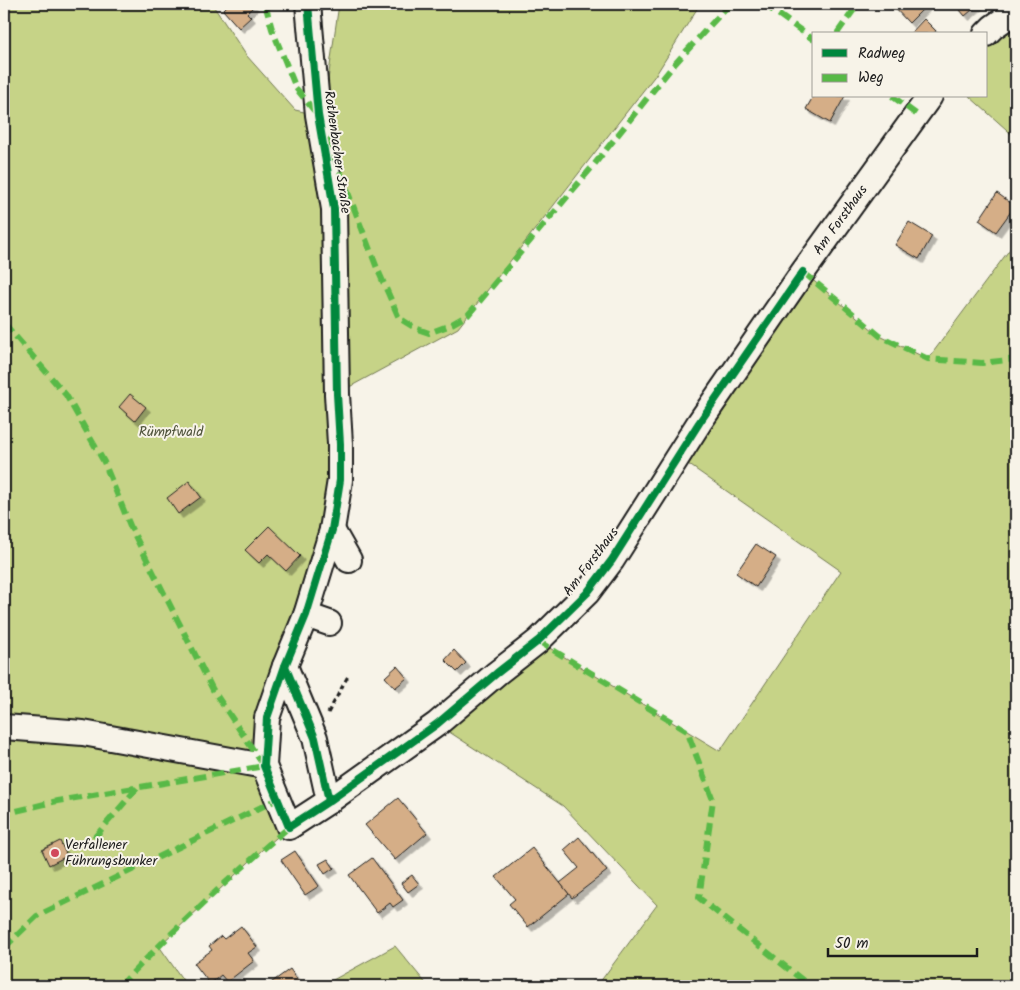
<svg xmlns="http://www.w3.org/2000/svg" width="1020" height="990" font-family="Kalam,sans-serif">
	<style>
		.green { fill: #c6d387; stroke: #717852 }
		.building { fill: #d5ae87; stroke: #1c1c1c; filter: url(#shadow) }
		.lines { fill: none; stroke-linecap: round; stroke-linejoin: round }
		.minor-casing { stroke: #1c1c1c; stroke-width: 28 }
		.path { stroke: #1c1c1c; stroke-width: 3; stroke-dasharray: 5 4; stroke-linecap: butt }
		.minor { stroke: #f7f3e8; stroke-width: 24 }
		.quiet { stroke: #58b947; stroke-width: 6; stroke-dasharray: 12 6; stroke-linecap: butt }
		.cycleway-casing { stroke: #f7f3e8; stroke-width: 11 }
		.cycleway { stroke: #00873e; stroke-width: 8 }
		.poi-dot { fill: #d1495b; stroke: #f7f3e8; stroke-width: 2 }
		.labels { text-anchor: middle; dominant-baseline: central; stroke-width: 4; stroke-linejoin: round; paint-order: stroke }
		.street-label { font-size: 14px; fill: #1c1c1c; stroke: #f7f3e8 }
		.park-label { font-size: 14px; fill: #4f533c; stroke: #f7f3e8 }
		.poi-label { font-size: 14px; fill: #1c1c1c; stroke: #f7f3e8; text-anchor: start }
	</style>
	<defs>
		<filter id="shadow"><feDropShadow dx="4.5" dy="4.5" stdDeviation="0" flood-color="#0004"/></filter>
	</defs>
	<rect width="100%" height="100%" fill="#f7f3e8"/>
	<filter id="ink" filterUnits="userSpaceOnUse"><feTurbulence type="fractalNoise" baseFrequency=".02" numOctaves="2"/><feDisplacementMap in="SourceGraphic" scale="10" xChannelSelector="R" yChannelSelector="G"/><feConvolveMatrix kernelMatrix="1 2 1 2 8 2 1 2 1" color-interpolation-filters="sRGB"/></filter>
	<g filter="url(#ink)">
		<g class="green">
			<path d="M4,4H212L246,55L295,110L318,115L340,480L264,766L289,827L262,850L159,946L187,986H4Z"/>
			<path d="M339,4H700L657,73L458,328L342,391L323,114Z"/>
			<path d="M1016,11V138L969,96H986V34Z"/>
			<path d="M1016,241V986H597L657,905L563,806L437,724L538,641L720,751L841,571L678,457L803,272L880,336L928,359Z"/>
			<path d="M395,946L428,986H322Z"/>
		</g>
		<g class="building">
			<path d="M229,4H252L254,6L247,13L251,17L239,28L223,10Z"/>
			<path d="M891,4H928L909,23Z"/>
			<path d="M955,4H979L965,16Z"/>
			<path d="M924,19L936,31L933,34H910Z"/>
			<path d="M814,95L845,96L830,123L806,109Z"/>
			<path d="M997,193L1015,206L996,232L979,220Z"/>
			<path d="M909,222L932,236L919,259L895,245Z"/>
			<path d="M130,394L146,407L135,421L119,407Z"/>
			<path d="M189,481L201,497L178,514L167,498Z"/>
			<path d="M269,526L300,556L286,571L268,554L259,563L245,550Z"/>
			<path d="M756,544L776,557L756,587L736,573Z"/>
			<path d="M454,650L466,663L457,672L445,660Z"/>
			<path d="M397,666L407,678L395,688L385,677Z"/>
			<path d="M398,798L427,833L395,860L365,825Z"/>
			<path d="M579,837L607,871L572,898L560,883L579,868L564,850Z"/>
			<path d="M60,841L67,856L49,865L42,850Z"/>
			<path d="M532,848L569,894L528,927L509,904L515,899L496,877Z"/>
			<path d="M295,851L319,886L305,895L281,860Z"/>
			<path d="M372,858L403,900L393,907L390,903L377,913L349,875Z"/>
			<path d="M328,859L334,868L325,874L319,864Z"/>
			<path d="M412,875L419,884L408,892L401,883Z"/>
			<path d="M241,926L257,947L248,953L254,961L227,982L221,975L210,984L194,963L212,950L209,946L221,936L224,939Z"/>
			<path d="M290,969L302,986H269L268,985Z"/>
		</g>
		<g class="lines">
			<g class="minor-casing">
				<g id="minor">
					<path d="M308,4L318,115L334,209L337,394L340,444V480L332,530L306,615L285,666L315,738L329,801"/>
					<path d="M986,34L993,27L1016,11"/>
					<path d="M332,530L349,560"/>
					<path d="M306,615L329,623"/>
					<path id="s1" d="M285,666L267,718L264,766L289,827L329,801L437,724L497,673L538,641L587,593L612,560L699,423L803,272L930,96"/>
					<path d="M4,727L83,733L264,766"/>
				</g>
			</g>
			<path class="path" d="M328,713L348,676"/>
			<use href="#minor" class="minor"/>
			<g class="quiet">
				<path d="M265,4L272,29L296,88L316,113"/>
				<path d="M764,4L814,40"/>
				<path d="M838,34V32L858,4"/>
				<path d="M892,96L916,114"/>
				<path d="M327,138L377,268L399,318L415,328L429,333L448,326L468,315L593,166L672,67L726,8L733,4"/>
				<path d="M803,272L880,336L928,359L982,363L1016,359"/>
				<path d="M4,323L66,395L104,462L131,528L213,690L264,766L57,801L4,814"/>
				<path d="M538,641L687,731L713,800L699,898L810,986"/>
				<path d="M94,838L138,787"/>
				<path d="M4,948L37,916L278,799"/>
				<path d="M120,986C173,930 230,877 289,827"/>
			</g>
			<g class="cycleway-casing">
				<g id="cycleway">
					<path d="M308,4L318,115L334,209L337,394L340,444V480L332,530L306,615L285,666L315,738L329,801"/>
					<path d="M285,666L267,718L264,766L289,827L329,801L437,724L497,673L538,641L587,593L612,560L699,423L803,272"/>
				</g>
			</g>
			<use href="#cycleway" class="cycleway"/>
		</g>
	</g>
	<circle class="poi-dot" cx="55" cy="853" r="5"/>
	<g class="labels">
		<g class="street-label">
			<text transform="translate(337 152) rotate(82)">Rothenbacher Straße</text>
			<text stroke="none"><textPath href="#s1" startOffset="1000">Am Forsthaus</textPath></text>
			<text transform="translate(591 562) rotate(-53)">Am Forsthaus</text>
		</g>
		<g class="park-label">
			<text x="171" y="432">Rümpfwald</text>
		</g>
		<g class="poi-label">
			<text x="65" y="845">Verfallener<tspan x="65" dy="16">Führungsbunker</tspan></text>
		</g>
	</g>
	<rect width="1020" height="990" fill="none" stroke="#f7f3e8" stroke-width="20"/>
	<rect x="10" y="10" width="1000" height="970" fill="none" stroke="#1c1c1c" stroke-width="2" filter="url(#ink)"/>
	<rect x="812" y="32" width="175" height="65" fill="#f7f3e8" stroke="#9f9d96"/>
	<rect x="822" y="49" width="25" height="8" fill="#00873e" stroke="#9f9d96"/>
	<text x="858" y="58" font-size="15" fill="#1c1c1c">Radweg</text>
	<rect x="822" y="74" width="25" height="8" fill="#58b947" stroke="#9f9d96"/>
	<text x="858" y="82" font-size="15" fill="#1c1c1c">Weg</text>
	<path d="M828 948v8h149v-8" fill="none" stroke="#1c1c1c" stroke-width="2.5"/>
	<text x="835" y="948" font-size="15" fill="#1c1c1c" stroke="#f7f3e8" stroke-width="4" paint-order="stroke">50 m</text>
</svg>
